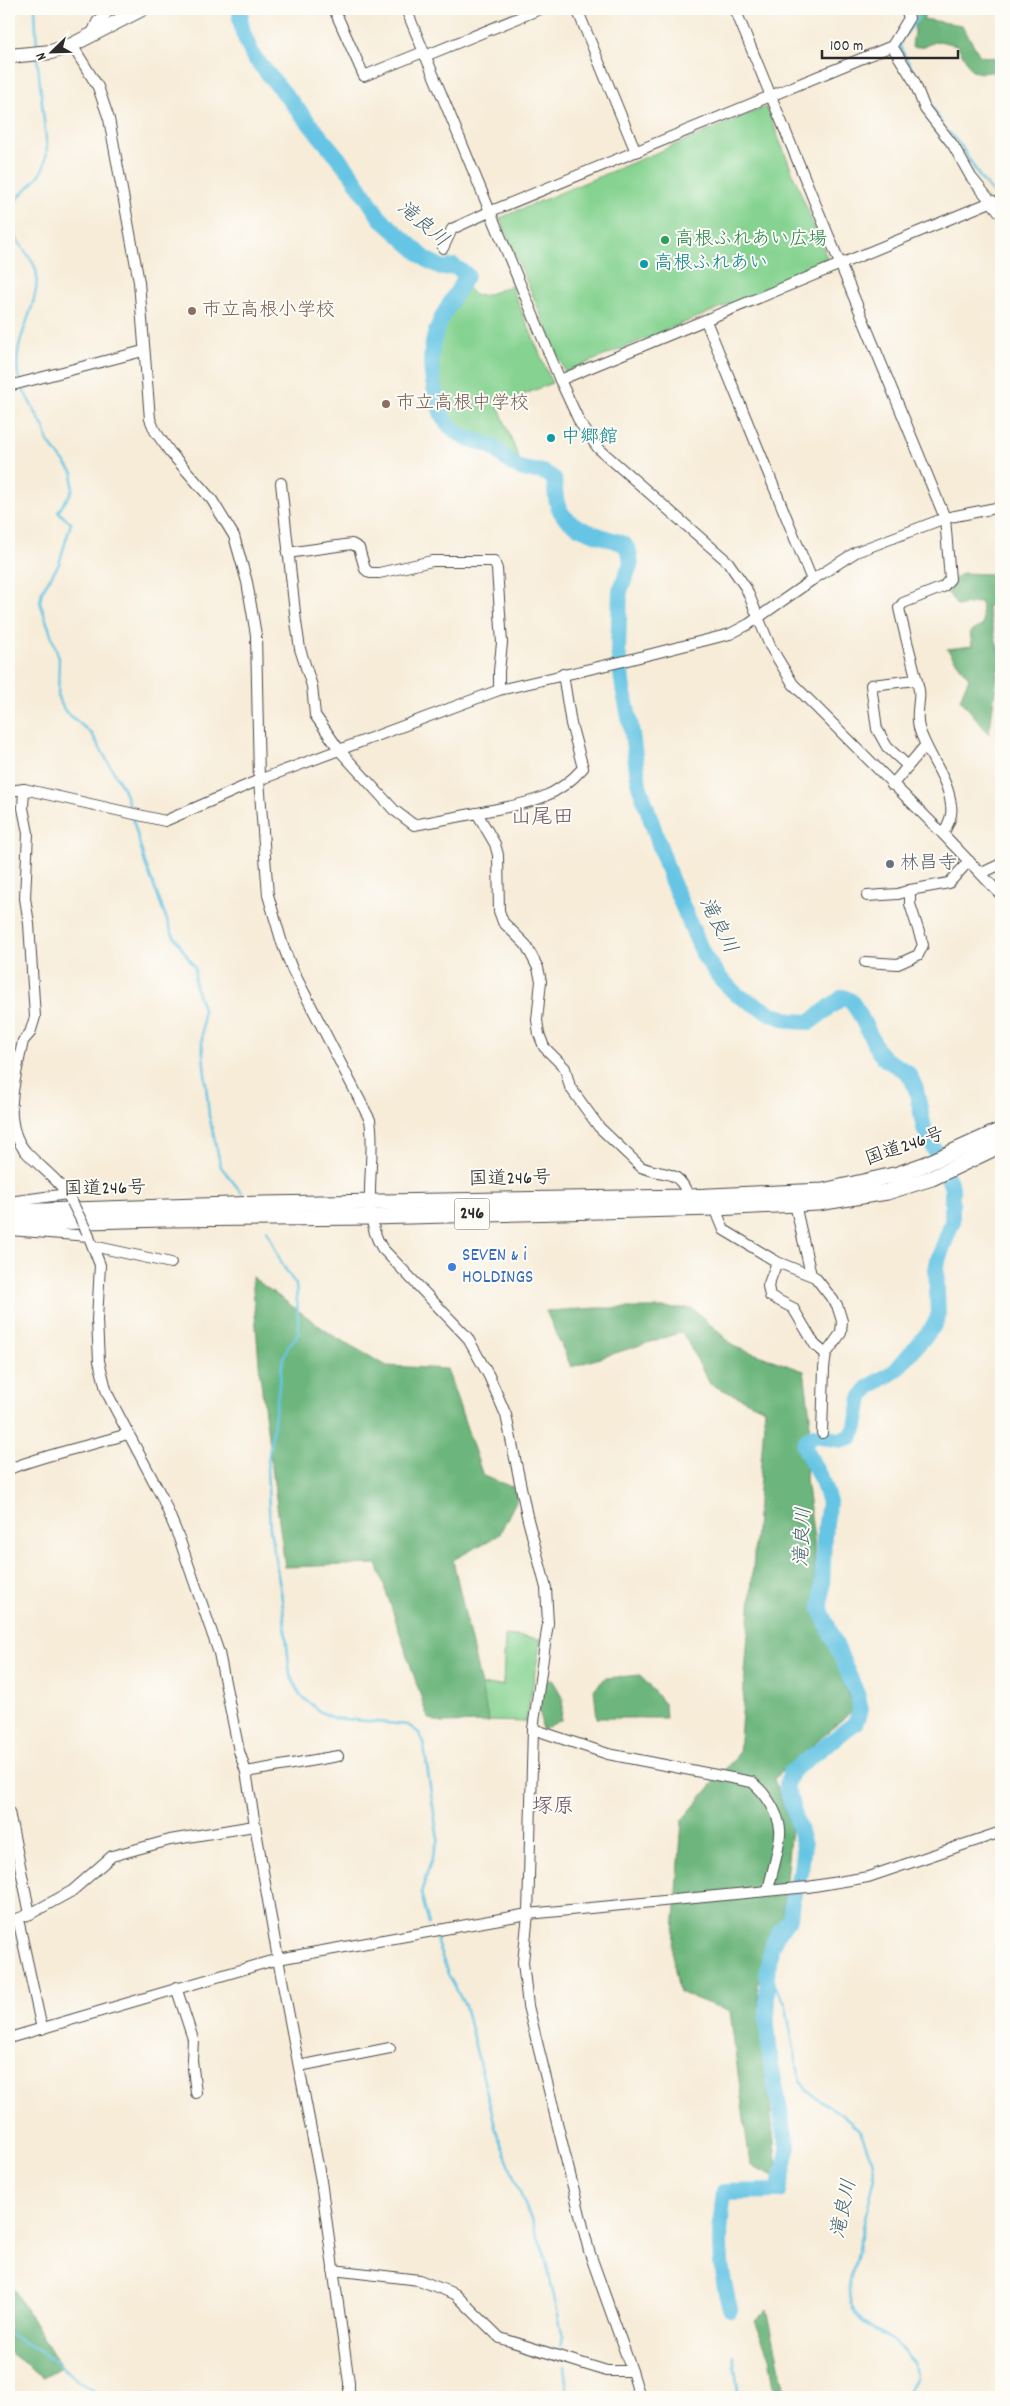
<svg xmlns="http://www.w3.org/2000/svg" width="1010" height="2406" font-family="Dekko,'Klee One',sans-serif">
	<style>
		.green { fill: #86d391; stroke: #587f5e }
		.forest { fill: #6cb57b; stroke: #4c7053 }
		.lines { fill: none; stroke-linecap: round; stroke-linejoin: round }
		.stream { stroke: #66c5e4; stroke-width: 2.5 }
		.river { stroke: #66c5e4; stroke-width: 16 }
		.minor-casing { stroke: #4a4845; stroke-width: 12 }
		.major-casing { stroke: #4a4845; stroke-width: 16 }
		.highway-casing { stroke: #4a4845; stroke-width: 17 }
		.minor { stroke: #fff; stroke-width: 10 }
		.major { stroke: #fff; stroke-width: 14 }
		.highway { stroke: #fff; stroke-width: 15 }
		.minor-bridge-casing { stroke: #4a4845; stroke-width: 12; stroke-linecap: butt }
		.minor-bridge { stroke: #fff; stroke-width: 10 }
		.leisure-dot { fill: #2e9e5b; stroke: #fdfcf7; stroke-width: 2 }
		.culture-dot { fill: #0f9aa8; stroke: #fdfcf7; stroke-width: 2 }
		.education-dot { fill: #8d6e63; stroke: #fdfcf7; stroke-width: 2 }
		.worship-dot { fill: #6b7280; stroke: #fdfcf7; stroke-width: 2 }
		.shop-dot { fill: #3f7fe0; stroke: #fdfcf7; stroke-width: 2 }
		.labels { text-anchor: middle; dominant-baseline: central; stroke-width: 4; stroke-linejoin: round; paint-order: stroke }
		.shield { fill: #fdfcf7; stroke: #6a6a68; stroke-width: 1 }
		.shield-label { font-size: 18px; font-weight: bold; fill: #2b2b2b }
		.leisure-label { font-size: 19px; fill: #27864d; stroke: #fdfcf7; text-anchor: start }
		.culture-label { font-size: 19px; fill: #0d838f; stroke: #fdfcf7; text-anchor: start }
		.education-label { font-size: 19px; fill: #785e54; stroke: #fdfcf7; text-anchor: start }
		.worship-label { font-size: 19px; fill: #5b616d; stroke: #fdfcf7; text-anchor: start }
		.street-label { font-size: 19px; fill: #2b2b2b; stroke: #fdfcf7 }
		.shop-label { font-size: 19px; fill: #366cbe; stroke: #fdfcf7; text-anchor: start }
		.water-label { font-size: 20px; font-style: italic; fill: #40616c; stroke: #fdfcf7 }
		.quarter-label { font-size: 21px; fill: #6b5560; stroke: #fdfcf7 }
	</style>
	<rect width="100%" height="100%" fill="#fdfcf7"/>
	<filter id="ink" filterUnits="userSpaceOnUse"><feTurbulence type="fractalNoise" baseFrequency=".02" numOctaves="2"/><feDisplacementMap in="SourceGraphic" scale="10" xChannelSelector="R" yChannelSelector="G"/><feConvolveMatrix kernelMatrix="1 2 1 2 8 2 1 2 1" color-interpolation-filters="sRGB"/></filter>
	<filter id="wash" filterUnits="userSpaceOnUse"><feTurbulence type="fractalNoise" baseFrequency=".0096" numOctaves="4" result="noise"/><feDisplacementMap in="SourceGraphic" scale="20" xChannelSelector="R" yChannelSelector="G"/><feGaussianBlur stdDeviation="1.12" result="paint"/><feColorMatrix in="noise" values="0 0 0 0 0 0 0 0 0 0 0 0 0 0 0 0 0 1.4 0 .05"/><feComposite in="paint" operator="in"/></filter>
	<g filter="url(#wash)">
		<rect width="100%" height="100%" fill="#f7ecd8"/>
		<g class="green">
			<path d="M766,107L829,263L565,372L500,218Z"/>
			<path d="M466,286L475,295L483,296L511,286L552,383L498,405L521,464L492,441L469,432L453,422L447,414L436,371L435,350L437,334L448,309Z"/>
			<path d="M505,1635L541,1639L526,1722L486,1721L481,1686L503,1685Z"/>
		</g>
		<g class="forest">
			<path d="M917,9H927L923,19L962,25L980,56L996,58L1001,48V71L981,73L972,71L957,45L939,41L921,47H912Z"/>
			<path d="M1001,572V605L987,606L1000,655L989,734L960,699L969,678L947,649L972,646L970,632L983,625L981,602L957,606L945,588L961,573L993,574Z"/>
			<path d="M252,1277L332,1335L387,1366L447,1369L483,1476L515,1488L517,1499L499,1535L453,1560L489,1722L441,1723L428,1718L377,1564L285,1567L260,1375Z"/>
			<path d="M598,1308H692L735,1347L804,1371L810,1416L806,1479L814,1539L815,1609L854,1709L774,1779L791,1828L781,1929L757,1985L778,2178L750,2165L730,2012L679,1992L673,1959V1947L682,1820L739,1753L765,1409L710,1384L682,1332L571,1367L546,1311Z"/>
			<path d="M640,1675L665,1705L666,1718H597L594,1689L606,1678Z"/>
			<path d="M552,1679L563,1698L561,1720L542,1730L539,1700L541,1682Z"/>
			<path d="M9,2281L61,2367L43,2377L9,2352Z"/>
			<path d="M767,2309L786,2397H776L769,2357L755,2321Z"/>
		</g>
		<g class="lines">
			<g class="stream">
				<path d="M35,9L37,49"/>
				<path d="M915,9L918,19L901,40L900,47L942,124"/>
				<path d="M949,132L961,146L981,179L1001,203"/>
				<path d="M19,380C10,342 36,315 37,279C38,255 7,241 10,217C12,195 33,188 42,171C46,164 46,156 47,148L37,57"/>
				<path d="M21,386L44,428L48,442L73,473L72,491L58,512L71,523L59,564L42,591L40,602L59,658L58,698L65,711L92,734L123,788L131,810"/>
				<path d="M132,816L145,863L172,933L195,968V986L203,1008L202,1043L209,1116L221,1167L242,1193"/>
				<path d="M267,1230L282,1264L296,1285L299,1333L288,1347L283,1358L267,1468L270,1529L282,1598L290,1674L299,1694L319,1711L333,1718L408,1725L419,1733L423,1740L438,1839L421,1893L429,1924"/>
				<path d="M436,1939L448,1974L465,2006L498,2137L544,2252L563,2337L561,2345"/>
				<path d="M767,1975L785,2002L800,2080L807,2091L849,2120L860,2131L872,2160L875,2177L849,2286C848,2319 864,2322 888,2338C898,2344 906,2354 914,2362L916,2378L908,2392L909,2397"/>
				<path d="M9,2334L41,2352L96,2393L111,2397"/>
				<path d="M733,2355L739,2397"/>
				<path d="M564,2367L568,2397"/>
				<path d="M129,2397L151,2395L168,2397"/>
			</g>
			<path class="river" d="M242,9L240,17L243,33L253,56L350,172L380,218L427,260L443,268L454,266L467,275C440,320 422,341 436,395C440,412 443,423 458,433C468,441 482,441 493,447C502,453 508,464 520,468C536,474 538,466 554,479C555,487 555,495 557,503C564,530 602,535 624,544L629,551L631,563L620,591L618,650L623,688L631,727L639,785L671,879L704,956L720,978L737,995L772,1014L792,1021L810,1022L843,997L851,1001L859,1013L878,1051L885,1059L907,1072L911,1078L916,1089L924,1128L952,1187V1223L936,1265L938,1317L933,1327L895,1371L869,1387L861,1398L856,1427L851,1437L840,1440L814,1435L807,1439L804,1446L822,1481L829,1502L824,1537L821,1610L857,1694L861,1709L855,1723L791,1772L786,1786L804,1845L801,1870L792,1901L790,1918L777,1935L771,1948L767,1975V2025L771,2065L788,2150L779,2191L724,2192C718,2236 718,2265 730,2309"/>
		</g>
	</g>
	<g filter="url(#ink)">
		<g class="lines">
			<g class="minor-casing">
				<g id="minor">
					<path d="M334,9L364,76L423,52"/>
					<path d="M406,9L560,380L580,423L598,448L728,562L746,588L770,646L793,684L943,834L1001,895"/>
					<path d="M577,9L636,152"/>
					<path d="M735,9L945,518L950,579L943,587L903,603L899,608C905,636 913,663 919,690C921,700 915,713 919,728C927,755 948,777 951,805C953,816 948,824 943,834"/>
					<path d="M906,9L909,18L892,46L914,81L925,109L953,145L971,177L1001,214"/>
					<path d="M91,36L97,22L111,9"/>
					<path d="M72,45L98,87L109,119L139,282L150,419L155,431L170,452L212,500L234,536L247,582L256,635L259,780L268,895L282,943L292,969L370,1120C377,1162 359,1211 382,1248L467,1337L489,1376L506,1415L527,1516L546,1588L548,1623L533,1729L528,1914L523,1962L528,2006L589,2251L632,2371L640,2397"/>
					<path d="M425,56L540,9"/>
					<path d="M443,248L452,229L489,212L892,46"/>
					<path d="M706,321L812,580"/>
					<path d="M560,380L993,201"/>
					<path d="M9,386L143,351"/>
					<path d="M281,483L296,622L300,649L312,686L315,715L340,751L394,810L414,825L477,813L495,844L498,855L499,911L503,922L526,945L538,968L541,981L537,1020L539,1034L544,1047L565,1068L570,1087L599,1127L641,1167C664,1177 678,1167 689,1197"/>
					<path d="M287,553L352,544L359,548L365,569L370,573H379L432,561H494L497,569L502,643L499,671V690"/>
					<path d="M908,766L887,747L877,729L871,685L916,680"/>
					<path d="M892,785L925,746"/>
					<path d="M24,789L23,808L28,833L25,898L29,924L35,1017L30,1033L23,1041C16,1076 0,1122 26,1152C43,1170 60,1180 72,1202"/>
					<path d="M9,791L24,789L165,821L259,780L499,690L624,661L730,634L749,624L812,580L856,552L945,518L1001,507"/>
					<path d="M477,813C520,804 552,803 583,768L571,724L563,674"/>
					<path d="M982,873L1001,864"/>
					<path d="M867,896L898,894L910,890"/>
					<path d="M865,962L898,964L918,955L923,945L910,904V890L949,883L969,861"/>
					<path d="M9,1202L67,1194"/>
					<path d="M795,1204L811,1275"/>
					<path d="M715,1208L724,1230L777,1262L815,1277L837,1305L842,1321L841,1333L826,1354L824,1368L822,1433"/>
					<path d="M9,1230L89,1236"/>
					<path d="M87,1232L100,1265L97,1320L99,1361L107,1393L162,1497L179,1538L219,1653L239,1751L246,1772L278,1959L321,2181L349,2383V2397"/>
					<path d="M93,1246L171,1263"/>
					<path d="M777,1262L768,1286L770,1296L793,1308L815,1345L826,1354"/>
					<path d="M9,1469C47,1454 88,1446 128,1434"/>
					<path d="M533,1729L608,1754L752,1782C765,1793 778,1811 780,1829C782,1841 771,1876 768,1890"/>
					<path d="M246,1772L338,1756"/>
					<path d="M9,1812L30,1914"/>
					<path d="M18,1919L42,2029"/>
					<path d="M9,1922L30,1914L72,1891L112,1856L170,1840L254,1826"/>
					<path d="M176,1987L193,2039L192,2060L196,2093"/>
					<path d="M9,2038L278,1959L528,1914L808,1887L868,1877L1001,1832"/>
					<path d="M299,2066L390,2048"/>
					<path d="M333,2270L419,2280L455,2294L500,2338L607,2371H632"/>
				</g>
			</g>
			<g class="major-casing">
				<path id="major" d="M9,56L51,52L72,45L142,9"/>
			</g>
			<g class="highway-casing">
				<g id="highway">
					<path d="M9,1212L262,1204L689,1197L823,1191L898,1174L926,1164L1001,1130"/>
					<path d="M9,1223L165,1219L371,1217L715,1208L818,1203L887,1192L932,1178L1001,1145"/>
				</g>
			</g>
			<use href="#minor" class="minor"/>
			<use href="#major" class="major"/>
			<use href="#highway" class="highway"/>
			<g class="minor-bridge-casing">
				<path id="minor-bridge" d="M72,1202L87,1232"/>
			</g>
			<use href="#minor-bridge" class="minor-bridge"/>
		</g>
	</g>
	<circle class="leisure-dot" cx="665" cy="240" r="5"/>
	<g class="culture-dot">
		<circle cx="644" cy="264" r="5"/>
		<circle cx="551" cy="438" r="5"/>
	</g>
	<g class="education-dot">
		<circle cx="192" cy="311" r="5"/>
		<circle cx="386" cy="404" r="5"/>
	</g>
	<circle class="worship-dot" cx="890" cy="864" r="5"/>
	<circle class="shop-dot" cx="452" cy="1267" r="5"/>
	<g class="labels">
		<rect class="shield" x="454.5" y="1198.5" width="35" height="31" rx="4"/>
		<g class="shield-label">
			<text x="472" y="1214">246</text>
		</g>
		<g class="leisure-label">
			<text x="675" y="240">高根ふれあい広場</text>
		</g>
		<g class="culture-label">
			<text x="654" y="264">高根ふれあい</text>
			<text x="561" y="438">中郷館</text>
		</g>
		<g class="education-label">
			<text x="202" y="311">市立高根小学校</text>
			<text x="396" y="404">市立高根中学校</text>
		</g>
		<g class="worship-label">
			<text x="900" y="864">林昌寺</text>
		</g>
		<g class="street-label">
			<text transform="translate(905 1148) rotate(-19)">国道246号</text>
			<text transform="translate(510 1180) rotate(-1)">国道246号</text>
			<text transform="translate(105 1190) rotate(-1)">国道246号</text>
		</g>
		<g class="shop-label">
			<text x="462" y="1256">SEVEN &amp; i<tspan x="462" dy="22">HOLDINGS</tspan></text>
		</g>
		<g class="water-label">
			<text transform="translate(422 225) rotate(40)">滝良川</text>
			<text transform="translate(717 926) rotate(63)">滝良川</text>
			<text transform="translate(804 1537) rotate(-87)">滝良川</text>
			<text transform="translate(845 2209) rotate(-78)">滝良川</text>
		</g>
		<g class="quarter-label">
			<text x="542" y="819">山尾田</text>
			<text x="553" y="1808">塚原</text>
		</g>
	</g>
	<rect width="1010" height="2406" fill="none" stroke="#fdfcf7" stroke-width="30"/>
	<g transform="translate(52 52) rotate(247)" stroke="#fdfcf7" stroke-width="4" paint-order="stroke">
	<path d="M0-4L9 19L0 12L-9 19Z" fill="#2b2b2b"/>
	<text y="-8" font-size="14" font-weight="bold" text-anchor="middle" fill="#2b2b2b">N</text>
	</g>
	<path d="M822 50v8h136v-8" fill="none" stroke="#2b2b2b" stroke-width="2.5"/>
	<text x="830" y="50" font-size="15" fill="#2b2b2b" stroke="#fdfcf7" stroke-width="4" paint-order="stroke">100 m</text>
</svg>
